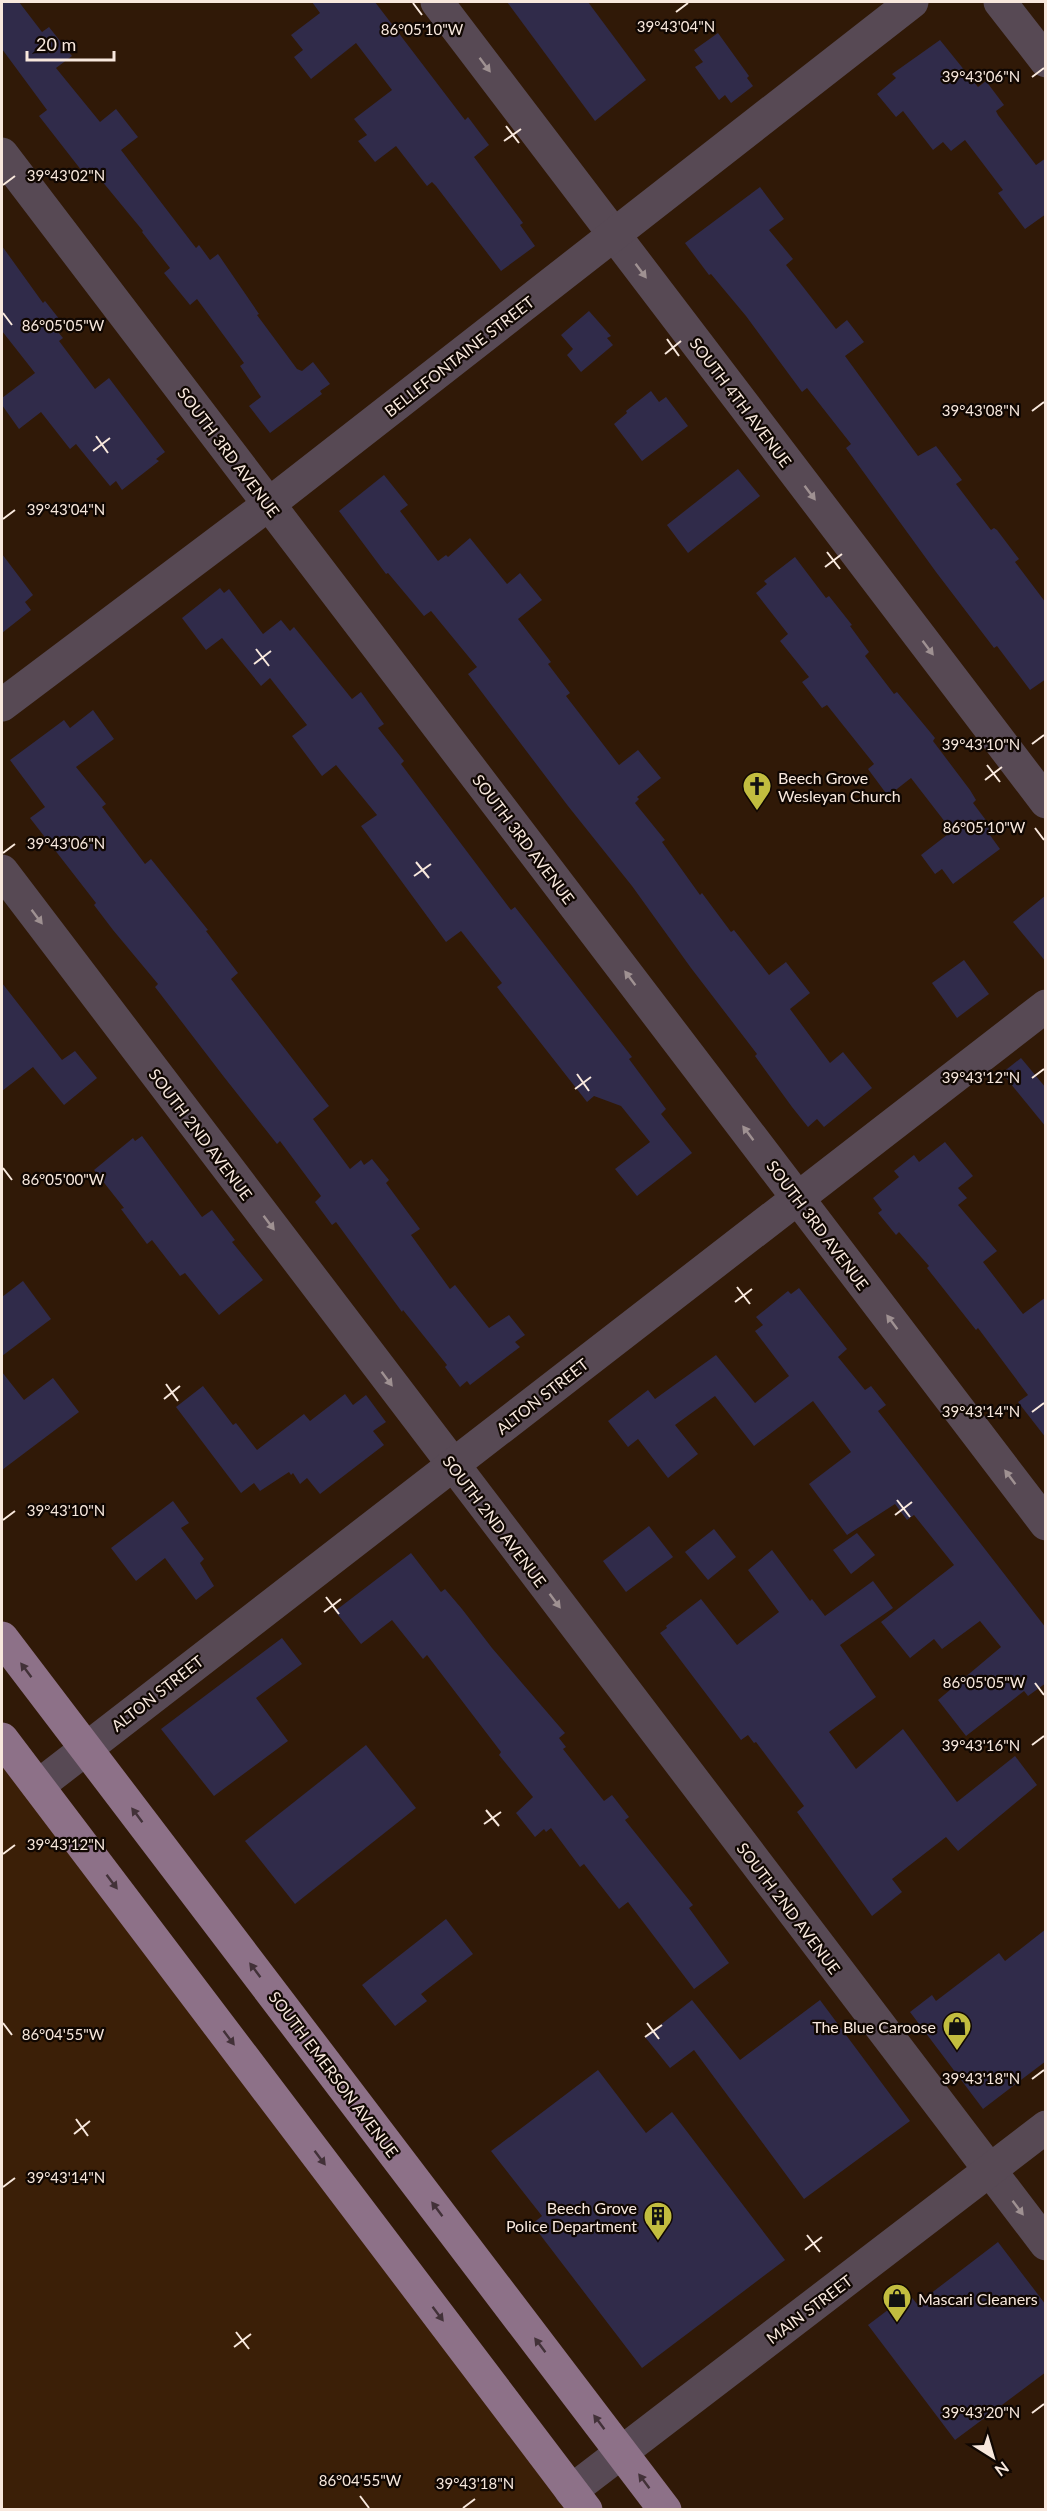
<svg xmlns="http://www.w3.org/2000/svg" width="1047" height="2511" font-family="Lato,sans-serif">
	<style>
		.built { fill: #3b1f07 }
		.building { fill: #302b4a }
		.lines { fill: none; stroke-linecap: round; stroke-linejoin: round }
		.minor { stroke: #574954; stroke-width: 33 }
		.major { stroke: #8d7188; stroke-width: 33 }
		.oneway { fill: #9f9192 }
		.oneway2 { fill: #423138 }
		.ticks { fill: none; stroke: #f8e8dd; stroke-width: 2 }
		.labels { text-anchor: middle; dominant-baseline: central; stroke-width: 4.5; stroke-linejoin: round; paint-order: stroke }
		.street-label { font-size: 16px; fill: #f8e8dd; stroke: #100702 }
		.poi-label { font-size: 16px; fill: #f8e8dd; stroke: #100702; text-anchor: start }
		.ticks-label { font-size: 15px; text-anchor: middle; fill: #f8e8dd; stroke: #100702; stroke-width: 4.5; stroke-linejoin: round; paint-order: stroke }
	</style>
	<rect width="100%" height="100%" fill="#301907"/>
	<path class="built" d="M2,1764L568,2509H2Z"/>
	<g class="building">
		<path d="M2,2H19L42,32L49,27L72,56L56,68L100,122L116,109L138,137L121,150L196,248L199,245L210,260L218,254L259,314L257,315L297,369L302,371L313,362L330,384L320,391L322,394L270,433L249,406L261,397L240,366L244,363L197,299L190,305L164,273L170,268L142,232L143,231L92,169L85,175L39,116L47,110L2,49Z"/>
		<path d="M312,2H375L465,120L468,117L489,145L474,157L523,223L520,225L535,246L501,271L436,186L432,182L427,186L396,146L375,162L358,141L367,135L354,119L392,90L356,43L311,79L294,57L303,50L291,35L320,13Z"/>
		<path d="M507,2H588L646,80L595,121Z"/>
		<path d="M718,33L749,76L747,78L753,86L731,103L725,95L719,100L695,67L703,62L694,50Z"/>
		<path d="M940,40L978,87L986,81L1004,105L996,111L998,115L1036,165L1046,158V214L1025,229L998,193L1003,190L965,140L951,151L943,142L933,150L903,111L896,117L877,94L896,78L892,74Z"/>
		<path d="M760,187L784,219L769,230L793,259L786,265L836,329L847,320L864,342L845,356L918,456L936,446L962,480L956,484L991,530L994,528L997,530L1019,559L1015,562L1046,603V679L1030,690L997,646L994,648L936,572L846,448L851,444L807,388L802,392L746,316L711,274L709,275L685,243Z"/>
		<path d="M2,246L43,303L45,301L60,320L53,326L63,338L59,341L95,389L109,378L165,452L156,459L159,461L122,490L116,481L110,486L76,444L70,449L41,412L19,429L2,405V398L35,373L2,331Z"/>
		<path d="M589,311L611,336L607,338L613,345L581,372L567,355L573,349L561,335Z"/>
		<path d="M651,391L659,402L666,397L688,426L642,461L614,424L627,413L626,411Z"/>
		<path d="M738,469L760,496L688,553L667,525Z"/>
		<path d="M384,475L408,505L400,511L438,561L446,555L448,557L470,538L507,584L520,573L542,600L518,619L551,662L548,664L570,693L566,696L619,765L638,750L661,778L637,797L639,799L635,803L665,840L662,842L700,895L702,893L731,932L734,930L769,975L786,962L810,993L790,1009L830,1063L843,1052L872,1088L824,1127L817,1119L808,1127L792,1107L755,1056L757,1054L691,968L632,886L568,806L468,674L477,667L431,611L424,616L388,573L386,574L339,511Z"/>
		<path d="M2,554L33,595L25,602L31,610L2,633Z"/>
		<path d="M795,557L826,598L829,596L852,625L850,626L869,652L865,656L894,694L897,692L935,738L933,741L970,790L976,800L973,803L991,827L987,831L1000,849L953,884L942,869L935,874L921,855L952,831L911,778L888,796L868,769L874,764L827,705L822,708L802,682L809,677L780,641L788,634L756,593L767,584L764,581Z"/>
		<path d="M220,588L224,593L229,589L263,634L281,620L290,631L294,627L352,699L361,692L384,724L378,728L404,761L401,764L511,910L515,907L632,1057L629,1059L666,1109L661,1114L692,1153L637,1196L615,1169L650,1142L621,1106L594,1096L587,1102L500,991L497,987L502,983L461,931L446,942L361,826L377,815L336,765L322,776L292,736L307,725L270,678L261,686L222,638L206,650L182,618Z"/>
		<path d="M93,710L114,739L76,767L106,804L102,807L145,864L151,859L208,930L206,931L238,973L231,979L329,1106L313,1119L350,1169L361,1160L364,1165L372,1159L389,1180L386,1183L420,1229L411,1235L450,1289L455,1285L489,1328L509,1315L525,1335L515,1342L520,1347L470,1385L467,1381L460,1387L445,1367L447,1365L403,1310L402,1312L336,1222L332,1225L315,1202L321,1196L280,1141L277,1144L224,1077L155,987L158,984L113,930L94,905L96,903L30,818L45,807L10,760L64,720L70,728Z"/>
		<path d="M1046,895V962L1013,922Z"/>
		<path d="M964,960L989,994L957,1018L932,983Z"/>
		<path d="M2,983L62,1060L75,1051L97,1078L64,1105L33,1067L2,1091Z"/>
		<path d="M1021,1058L1046,1088V1127L1002,1073Z"/>
		<path d="M142,1136L202,1217L212,1210L235,1240L232,1242L263,1280L219,1315L185,1273L180,1276L152,1240L147,1244L121,1209L124,1208L94,1170L133,1138L135,1141Z"/>
		<path d="M945,1142L973,1176L958,1188L967,1198L958,1205L997,1251L983,1262L1023,1314L1046,1297V1438L1018,1402L1028,1395L978,1328L976,1330L927,1268L929,1266L899,1232L896,1235L878,1213L882,1210L873,1198L899,1177L894,1171L914,1155L919,1162Z"/>
		<path d="M23,1281L51,1319L2,1356V1297Z"/>
		<path d="M799,1288L847,1349L838,1357L865,1390L871,1386L886,1405L878,1411L1046,1628V1683L1028,1696L1024,1691L966,1736L938,1700L1001,1647L980,1621L942,1649L934,1639L910,1658L881,1622L954,1565L914,1515L907,1520L895,1504L847,1535L809,1484L851,1452L813,1401L754,1446L715,1396L675,1425L698,1454L668,1478L638,1439L628,1447L608,1421L648,1390L655,1399L716,1355L755,1403L789,1376L755,1331L763,1325L756,1317L788,1291L791,1294Z"/>
		<path d="M2,1372L24,1400L53,1378L79,1412L2,1470Z"/>
		<path d="M203,1386L233,1425L236,1423L257,1450L304,1414L310,1421L345,1394L353,1405L366,1395L386,1422L373,1431L384,1445L320,1494L307,1478L300,1484L293,1473L291,1475L289,1472L260,1491L254,1483L241,1493L176,1407Z"/>
		<path d="M173,1501L189,1523L181,1528L204,1559L200,1563L214,1586L196,1600L165,1558L136,1581L111,1548Z"/>
		<path d="M649,1526L673,1557L626,1592L603,1561Z"/>
		<path d="M714,1529L736,1557L708,1580L685,1552Z"/>
		<path d="M857,1533L875,1555L851,1574L833,1550Z"/>
		<path d="M772,1550L810,1601L812,1599L825,1616L873,1581L893,1608L840,1645L876,1697L829,1732L856,1769L903,1729L957,1802L1015,1756L1037,1785L958,1851L946,1837L892,1879L902,1892L872,1916L797,1812L804,1806L756,1742L754,1743L748,1735L741,1740L660,1633L667,1628L666,1626L701,1599L737,1645L779,1612L748,1570Z"/>
		<path d="M411,1553L441,1592L445,1589L462,1609L492,1648L565,1733L559,1738L566,1747L563,1749L604,1801L612,1795L629,1817L625,1820L693,1905L689,1908L729,1963L694,1989L628,1902L619,1909L584,1864L580,1867L551,1828L546,1832L544,1829L535,1837L516,1813L533,1797L499,1755L501,1752L427,1655L423,1659L392,1620L361,1644L335,1611Z"/>
		<path d="M282,1638L302,1664L256,1698L288,1741L214,1796L161,1729Z"/>
		<path d="M366,1745L416,1808L295,1904L245,1841Z"/>
		<path d="M446,1919L473,1954L421,1994L427,2001L395,2026L362,1985Z"/>
		<path d="M1046,1929V2061L983,2109L910,2012L932,1995L936,2001L999,1953L1005,1961Z"/>
		<path d="M692,2000L740,2060L820,2000L910,2121L804,2199L694,2050L670,2068L645,2037Z"/>
		<path d="M598,2070L646,2133L672,2112L785,2260L642,2368L532,2224L542,2216L491,2151Z"/>
		<path d="M998,2242L1046,2305V2372L955,2440L868,2325L909,2294L917,2304Z"/>
	</g>
	<g class="lines">
		<g class="minor">
			<path d="M437,2L1046,802"/>
			<path d="M1000,2L1046,61"/>
			<path d="M2,154L1046,1524"/>
			<path d="M2,705L269,504L912,2"/>
			<path d="M2,871L1046,2244"/>
			<path d="M38,1786L1046,1006"/>
			<path d="M571,2491L1046,2127"/>
		</g>
		<g class="major">
			<path d="M2,1638L665,2510"/>
			<path d="M2,1739L586,2510"/>
		</g>
	</g>
	<defs><path id="oneway-solid" d="M-6-.8H1V-3.2L6.5 0L1 3.2V.8H-6Z" transform="scale(1.5)"/></defs>
	<g class="oneway">
		<use href="#oneway-solid" transform="translate(485 65) rotate(53)"/>
		<use href="#oneway-solid" transform="translate(641 271) rotate(53)"/>
		<use href="#oneway-solid" transform="translate(810 493) rotate(53)"/>
		<use href="#oneway-solid" transform="translate(928 648) rotate(53)"/>
		<use href="#oneway-solid" transform="translate(37 917) rotate(53)"/>
		<use href="#oneway-solid" transform="translate(630 978) rotate(-127)"/>
		<use href="#oneway-solid" transform="translate(748 1133) rotate(-127)"/>
		<use href="#oneway-solid" transform="translate(269 1223) rotate(53)"/>
		<use href="#oneway-solid" transform="translate(892 1322) rotate(-127)"/>
		<use href="#oneway-solid" transform="translate(387 1379) rotate(53)"/>
		<use href="#oneway-solid" transform="translate(1010 1477) rotate(-127)"/>
		<use href="#oneway-solid" transform="translate(555 1601) rotate(53)"/>
		<use href="#oneway-solid" transform="translate(1018 2208) rotate(53)"/>
	</g>
	<g class="oneway2">
		<use href="#oneway-solid" transform="translate(26 1670) rotate(-127)"/>
		<use href="#oneway-solid" transform="translate(137 1815) rotate(-127)"/>
		<use href="#oneway-solid" transform="translate(112 1882) rotate(53)"/>
		<use href="#oneway-solid" transform="translate(255 1970) rotate(-127)"/>
		<use href="#oneway-solid" transform="translate(229 2038) rotate(53)"/>
		<use href="#oneway-solid" transform="translate(320 2158) rotate(53)"/>
		<use href="#oneway-solid" transform="translate(437 2209) rotate(-127)"/>
		<use href="#oneway-solid" transform="translate(438 2314) rotate(53)"/>
		<use href="#oneway-solid" transform="translate(540 2345) rotate(-127)"/>
		<use href="#oneway-solid" transform="translate(599 2422) rotate(-127)"/>
		<use href="#oneway-solid" transform="translate(644 2481) rotate(-127)"/>
	</g>
	<path class="ticks" d="M413,3L422,15M676,12L688,3M1032,77L1044,68M506,126L519,143M504,141L521,129M3,185L15,176M3,313L12,325M667,339L679,356M665,354L681,341M1032,411L1044,402M96,436L108,453M93,451L110,438M3,519L15,510M827,552L840,569M825,567L842,554M256,649L269,666M254,664L271,651M1032,744L1044,735M987,765L1000,782M985,780L1002,767M1035,828L1044,840M3,853L15,844M416,862L429,878M414,876L431,864M577,1074L589,1091M1032,1078L1044,1069M575,1089L591,1077M3,1168L12,1180M737,1287L750,1304M735,1302L752,1289M166,1384L178,1401M164,1399L180,1386M1032,1412L1044,1403M897,1500L910,1517M895,1515L912,1502M3,1520L15,1511M326,1597L339,1614M324,1612L341,1599M1035,1683L1044,1695M1032,1745L1044,1736M486,1810L499,1826M484,1824L501,1812M3,1854L15,1845M3,2023L12,2035M647,2023L659,2039M645,2037L662,2025M1032,2079L1044,2070M76,2119L88,2136M74,2134L90,2121M3,2187L15,2178M807,2235L820,2252M805,2250L822,2237M236,2332L249,2349M234,2347L251,2334M1032,2413L1044,2404M360,2496L369,2508M463,2508L475,2499"/>
	<defs>
		<g id="church-pin" transform="scale(1.5)"><path d="M0 17L-7.5 6A9.5 9.5 0 1 1 7.5 6Z" fill="#c2bd3f" stroke="#100702"/><path d="M-1.2-6h2.4v3.5h3.3v2.4h-3.3V6h-2.4V-.1h-3.3v-2.4h3.3Z" fill="#111"/></g>
		<g id="shop-pin" transform="scale(1.5)"><path d="M0 17L-7.5 6A9.5 9.5 0 1 1 7.5 6Z" fill="#c2bd3f" stroke="#100702"/><path d="M-5-2.5h2.3a2.7 3.5 0 0 1 5.4 0H5L5.5 6h-11ZM-1.5-2.5h3a1.5 2.3 0 0 0-3 0Z" fill="#111"/></g>
		<g id="building-pin" transform="scale(1.5)"><path d="M0 17L-7.5 6A9.5 9.5 0 1 1 7.5 6Z" fill="#c2bd3f" stroke="#100702"/><path d="M-4-6H4V6H1V3H-1V6H-4ZM-2.5-4.3h1.7v1.8h-1.7ZM.8-4.3h1.7v1.8H.8ZM-2.5-1h1.7V.8h-1.7ZM.8-1h1.7V.8H.8Z" fill="#111"/></g>
	</defs>
	<g fill-rule="evenodd">
		<use href="#church-pin" x="757" y="786"/>
		<use href="#shop-pin" x="957" y="2026"/>
		<use href="#building-pin" x="658" y="2216"/>
		<use href="#shop-pin" x="897" y="2298"/>
	</g>
	<g class="labels">
		<g class="street-label">
			<text transform="translate(459 356) rotate(-38)">BELLEFONTAINE STREET</text>
			<text transform="translate(741 402) rotate(53)">SOUTH 4TH AVENUE</text>
			<text transform="translate(229 452) rotate(53)">SOUTH 3RD AVENUE</text>
			<text transform="translate(524 839) rotate(53)">SOUTH 3RD AVENUE</text>
			<text transform="translate(201 1134) rotate(53)">SOUTH 2ND AVENUE</text>
			<text transform="translate(818 1225) rotate(53)">SOUTH 3RD AVENUE</text>
			<text transform="translate(542 1396) rotate(-38)">ALTON STREET</text>
			<text transform="translate(495 1521) rotate(53)">SOUTH 2ND AVENUE</text>
			<text transform="translate(157 1693) rotate(-38)">ALTON STREET</text>
			<text transform="translate(789 1908) rotate(53)">SOUTH 2ND AVENUE</text>
			<text transform="translate(334 2074) rotate(53)">SOUTH EMERSON AVENUE</text>
			<text transform="translate(809 2309) rotate(-37)">MAIN STREET</text>
		</g>
		<g class="poi-label">
			<text x="778" y="777">Beech Grove<tspan x="778" dy="18">Wesleyan Church</tspan></text>
			<text x="936" y="2026" text-anchor="end">The Blue Caroose</text>
			<text x="637" y="2207" text-anchor="end">Beech Grove<tspan x="637" dy="18">Police Department</tspan></text>
			<text x="918" y="2298">Mascari Cleaners</text>
		</g>
	</g>
	<g class="ticks-label">
		<text x="676" y="32">39°43'04"N</text>
		<text x="422" y="35">86°05'10"W</text>
		<text x="981" y="82">39°43'06"N</text>
		<text x="66" y="181">39°43'02"N</text>
		<text x="63" y="331">86°05'05"W</text>
		<text x="981" y="416">39°43'08"N</text>
		<text x="66" y="515">39°43'04"N</text>
		<text x="981" y="750">39°43'10"N</text>
		<text x="984" y="833">86°05'10"W</text>
		<text x="66" y="849">39°43'06"N</text>
		<text x="981" y="1083">39°43'12"N</text>
		<text x="63" y="1185">86°05'00"W</text>
		<text x="981" y="1417">39°43'14"N</text>
		<text x="66" y="1516">39°43'10"N</text>
		<text x="984" y="1688">86°05'05"W</text>
		<text x="981" y="1751">39°43'16"N</text>
		<text x="66" y="1850">39°43'12"N</text>
		<text x="63" y="2040">86°04'55"W</text>
		<text x="981" y="2084">39°43'18"N</text>
		<text x="66" y="2183">39°43'14"N</text>
		<text x="981" y="2418">39°43'20"N</text>
		<text x="360" y="2486">86°04'55"W</text>
		<text x="475" y="2489">39°43'18"N</text>
	</g>
	<rect width="1047" height="2511" fill="none" stroke="#f8e8dd" stroke-width="6"/>
	<g transform="translate(993 2457) rotate(143)" stroke="#100702" stroke-width="4.5" paint-order="stroke">
	<path d="M0-4.5L10 22L0 15L-10 22Z" fill="#f8e8dd"/>
	<text y="-9" font-size="16" font-weight="bold" text-anchor="middle" fill="#f8e8dd">N</text>
	</g>
	<path d="M27 51v9h87v-9" fill="none" stroke="#f8e8dd" stroke-width="3"/>
	<text x="36" y="51" font-size="18" fill="#f8e8dd" stroke="#100702" stroke-width="4.5" paint-order="stroke">20 m</text>
</svg>
